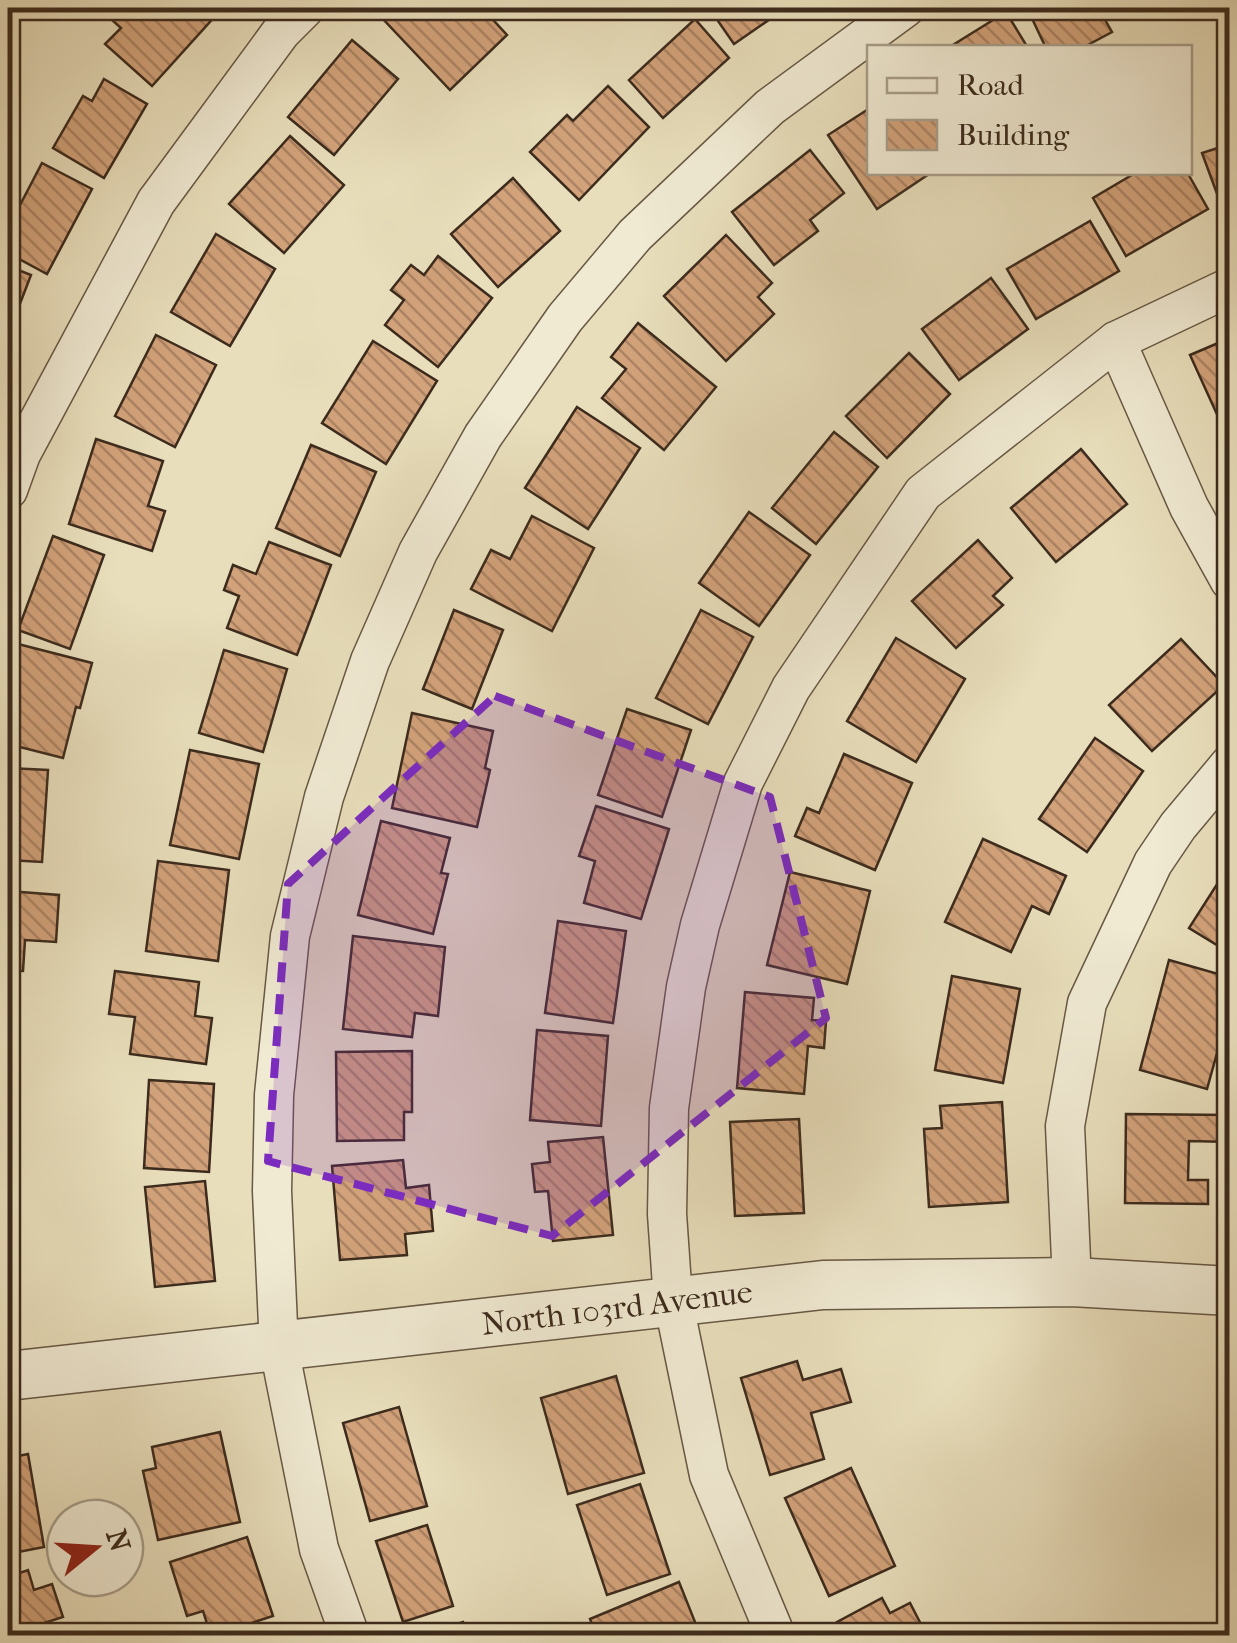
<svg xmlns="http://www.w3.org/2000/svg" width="1237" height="1643" font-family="'IM FELL French Canon',serif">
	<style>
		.building { fill: url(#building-back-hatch); stroke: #3c2b1d; stroke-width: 2.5 }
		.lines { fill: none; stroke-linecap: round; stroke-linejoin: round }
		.minor-casing { stroke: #675844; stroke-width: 41 }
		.tertiary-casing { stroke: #675844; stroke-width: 51 }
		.minor { stroke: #f0ead3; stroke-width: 38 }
		.tertiary { stroke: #f0ead3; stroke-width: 48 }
		.marked { fill: #7b2cbf; fill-opacity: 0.2; stroke: #7b2cbf; stroke-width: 8; stroke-dasharray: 20 12; stroke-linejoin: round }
		.labels { text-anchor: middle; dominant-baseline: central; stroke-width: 8; stroke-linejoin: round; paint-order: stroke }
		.street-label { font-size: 32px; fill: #3c2b1d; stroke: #f0ead3 }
	</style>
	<defs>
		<pattern id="building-back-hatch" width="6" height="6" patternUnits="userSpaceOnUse" patternTransform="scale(2.5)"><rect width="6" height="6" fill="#d2a27a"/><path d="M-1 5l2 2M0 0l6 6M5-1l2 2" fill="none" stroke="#ac8463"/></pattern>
	</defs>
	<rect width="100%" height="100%" fill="#e8debb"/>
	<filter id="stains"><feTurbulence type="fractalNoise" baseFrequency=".002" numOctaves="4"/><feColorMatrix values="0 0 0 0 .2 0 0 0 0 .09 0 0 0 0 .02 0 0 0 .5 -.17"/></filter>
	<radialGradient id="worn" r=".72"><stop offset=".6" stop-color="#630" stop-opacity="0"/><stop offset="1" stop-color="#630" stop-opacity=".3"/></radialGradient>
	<g class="building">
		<path d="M105,8H210L217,14L152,86L105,44L121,28L102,11Z"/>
		<path d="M395,8H482L507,35L450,90L383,19Z"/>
		<path d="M709,8H786L734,44Z"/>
		<path d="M1027,8H1125L1104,18L1112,32L1082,48H1046Z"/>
		<path d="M1006,12L1028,48H948Z"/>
		<path d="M695,19L729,58L663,118L629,80Z"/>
		<path d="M352,40L398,79L334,155L288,117Z"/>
		<path d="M104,79L147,104L104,178L53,148L83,96L92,101Z"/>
		<path d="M608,86L649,127L579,200L530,152L567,115L573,121Z"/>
		<path d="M870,108V172H932L877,209L828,135Z"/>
		<path d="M290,136L344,185L284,253L229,204Z"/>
		<path d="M1230,144V208L1223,210L1202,153Z"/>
		<path d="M810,150L844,193L810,220L818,231L774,265L732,212Z"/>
		<path d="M42,163L92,189L47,274L8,253V228Z"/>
		<path d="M1137,172H1187L1208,209L1126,256L1093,198Z"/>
		<path d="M513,178L560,231L498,287L451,234Z"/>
		<path d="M1090,221L1119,271L1036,319L1007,269Z"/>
		<path d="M216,234L275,269L230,346L171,312Z"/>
		<path d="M726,235L772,283L758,297L774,314L726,361L664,296Z"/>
		<path d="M438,256L492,298L438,367L385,325L404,300L391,290L411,265L424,275Z"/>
		<path d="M8,266L31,275L8,335Z"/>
		<path d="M991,278L1028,329L959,380L922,329Z"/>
		<path d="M638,323L716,387L664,450L602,398L626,369L611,357Z"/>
		<path d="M156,335L216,365L175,447L115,416Z"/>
		<path d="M1230,338V443L1190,355Z"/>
		<path d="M373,341L437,381L386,464L322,423Z"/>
		<path d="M909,353L950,394L887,458L846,416Z"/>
		<path d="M577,407L640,448L588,529L525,488Z"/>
		<path d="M834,432L878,467L816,544L772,508Z"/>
		<path d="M96,439L163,461L148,506L165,511L152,551L69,524Z"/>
		<path d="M311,445L376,472L340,556L276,528Z"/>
		<path d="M1081,449L1127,504L1056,562L1011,508Z"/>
		<path d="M749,512L810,555L759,626L699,583Z"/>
		<path d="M532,516L594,548L552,631L471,589L491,550L510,559Z"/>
		<path d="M53,536L104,555L70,649L18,630Z"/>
		<path d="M978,540L1012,578L993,596L1003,605L956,648L912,601Z"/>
		<path d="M269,542L331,565L297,655L227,628L239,596L224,590L233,565L256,574Z"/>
		<path d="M454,610L503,630L472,709L423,689Z"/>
		<path d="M701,610L753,637L708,724L656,698Z"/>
		<path d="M896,638L965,679L916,762L847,721Z"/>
		<path d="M1181,639L1224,685L1152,751L1109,705Z"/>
		<path d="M18,644L92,663L80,708L76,707L63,758L8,744V686Z"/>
		<path d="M224,650L287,669L263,752L199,733Z"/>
		<path d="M627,709L691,730L662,817L598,795Z"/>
		<path d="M412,713L493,731L485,768L490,770L477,827L392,808Z"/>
		<path d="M1095,738L1143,771L1087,852L1039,819Z"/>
		<path d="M190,750L259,764L239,859L170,845Z"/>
		<path d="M844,754L912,783L875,870L795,836L807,808L819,813Z"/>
		<path d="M8,768L48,770L42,862L8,860Z"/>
		<path d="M596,806L669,829L641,919L584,903L595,861L579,856Z"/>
		<path d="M381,821L450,838L441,873L448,874L433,934L358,915Z"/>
		<path d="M983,839L1066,876L1049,914L1032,906L1011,952L945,922Z"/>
		<path d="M158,861L229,870L218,961L146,951Z"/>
		<path d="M1230,864V953L1189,928Z"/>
		<path d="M790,872L870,891L847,984L767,965Z"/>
		<path d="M8,891L59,895L56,942L25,940L23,971L8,970Z"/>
		<path d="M558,921L626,931L613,1023L545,1013Z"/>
		<path d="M353,936L445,947L438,1016L415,1013L412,1037L343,1029Z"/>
		<path d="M1169,960L1222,975L1217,993L1230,997V1049L1219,1046L1207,1089L1140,1070Z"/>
		<path d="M115,971L199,982L195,1016L212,1018L206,1064L130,1054L135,1017L109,1014Z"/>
		<path d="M952,976L1020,989L1003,1083L935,1070Z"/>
		<path d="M745,992L814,998L812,1020L826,1021L824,1048L808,1046L804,1094L737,1088Z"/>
		<path d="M537,1030L608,1036L601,1126L530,1120Z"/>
		<path d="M412,1051V1112H404V1140L337,1141L336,1052Z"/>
		<path d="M149,1080L214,1084L209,1172L144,1168Z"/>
		<path d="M1002,1102L1008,1202L929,1207L924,1129L942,1128L940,1106Z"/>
		<path d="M1126,1114L1230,1115V1142L1189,1141L1188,1180H1208V1204L1125,1203Z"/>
		<path d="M799,1119L804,1213L735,1216L730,1122Z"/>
		<path d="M603,1137L613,1235L553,1241L548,1191L535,1192L532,1164L550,1162L548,1142Z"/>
		<path d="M403,1160L406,1188L429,1185L433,1231L405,1234L407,1255L340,1260L332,1166Z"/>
		<path d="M205,1181L215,1281L155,1287L145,1187Z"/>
		<path d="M797,1361L803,1380L841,1369L851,1402L811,1413L824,1459L770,1475L741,1378Z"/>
		<path d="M616,1376L644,1473L568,1494L541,1398Z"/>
		<path d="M399,1407L427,1506L370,1521L343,1423Z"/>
		<path d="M220,1432L240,1522L158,1540L143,1471L156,1468L152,1447Z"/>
		<path d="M28,1454L44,1547L8,1554V1458Z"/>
		<path d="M851,1468L895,1566L829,1596L785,1498Z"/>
		<path d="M640,1484L670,1574L607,1595L577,1505Z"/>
		<path d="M427,1525L453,1606L403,1622L376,1541Z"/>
		<path d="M247,1537L273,1616L211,1636L203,1611L187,1616L170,1562Z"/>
		<path d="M28,1570L34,1590L52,1584L63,1617L44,1623L47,1636H8V1577Z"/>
		<path d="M679,1582L699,1632L690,1636H597L590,1619Z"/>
		<path d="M882,1598L890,1613L910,1603L927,1636H844L837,1622Z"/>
		<path d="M463,1622L468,1636H418Z"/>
	</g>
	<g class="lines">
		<g class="minor-casing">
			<g id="minor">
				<path d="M1116,341L1189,507L1230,581"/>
				<path d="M8,490L21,454L156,202L281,32L305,8"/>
				<path d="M1072,1282L1065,1126L1087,1003L1153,863L1178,826L1230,764"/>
				<path d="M350,1636L319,1549L279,1348L272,1191L274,1095L290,936L324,797L370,661L418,552L483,436L565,318L635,235L770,107L905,8"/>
				<path d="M776,1636L709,1475L673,1300L667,1214L669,1108L686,987L700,925L743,783L791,688L923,493L1116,341L1230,287"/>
			</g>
		</g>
		<g class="tertiary-casing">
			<path id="tertiary" d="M8,1376L823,1285L1072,1282L1230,1291"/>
		</g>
		<use href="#minor" class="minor"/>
		<use href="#tertiary" class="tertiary"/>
	</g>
	<path class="marked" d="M495,696L770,797L826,1018L552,1236L268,1161L288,884Z"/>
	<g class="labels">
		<g class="street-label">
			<text transform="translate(617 1308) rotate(-7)">North 103rd Avenue</text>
		</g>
	</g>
	<rect width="1237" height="1643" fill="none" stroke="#e8debb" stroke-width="40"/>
	<rect x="10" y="10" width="1217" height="1623" fill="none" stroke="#3c2b1d" stroke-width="5"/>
	<rect x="20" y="20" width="1197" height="1603" fill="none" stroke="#3c2b1d" stroke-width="2.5"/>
	<rect x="867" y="45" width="325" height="130" fill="#f0ead3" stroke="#a89e8a" stroke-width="2.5"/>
	<rect x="887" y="78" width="50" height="15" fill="#f0ead3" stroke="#a89e8a" stroke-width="2.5"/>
	<text x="957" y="95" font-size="30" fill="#3c2b1d">Road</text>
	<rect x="887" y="120" width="50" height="30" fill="url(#building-back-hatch)" stroke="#a89e8a" stroke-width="2.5"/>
	<text x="957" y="145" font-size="30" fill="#3c2b1d">Building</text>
	<g transform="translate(95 1548) rotate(72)"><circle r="48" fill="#f0ead3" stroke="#a89e8a" stroke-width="2.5"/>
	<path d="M0-8L18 38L0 25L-18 38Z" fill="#8f2418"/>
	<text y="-15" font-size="28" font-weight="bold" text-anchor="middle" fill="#3c2b1d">N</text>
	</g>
	<rect width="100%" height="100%" filter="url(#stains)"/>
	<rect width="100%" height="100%" fill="url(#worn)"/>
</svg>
